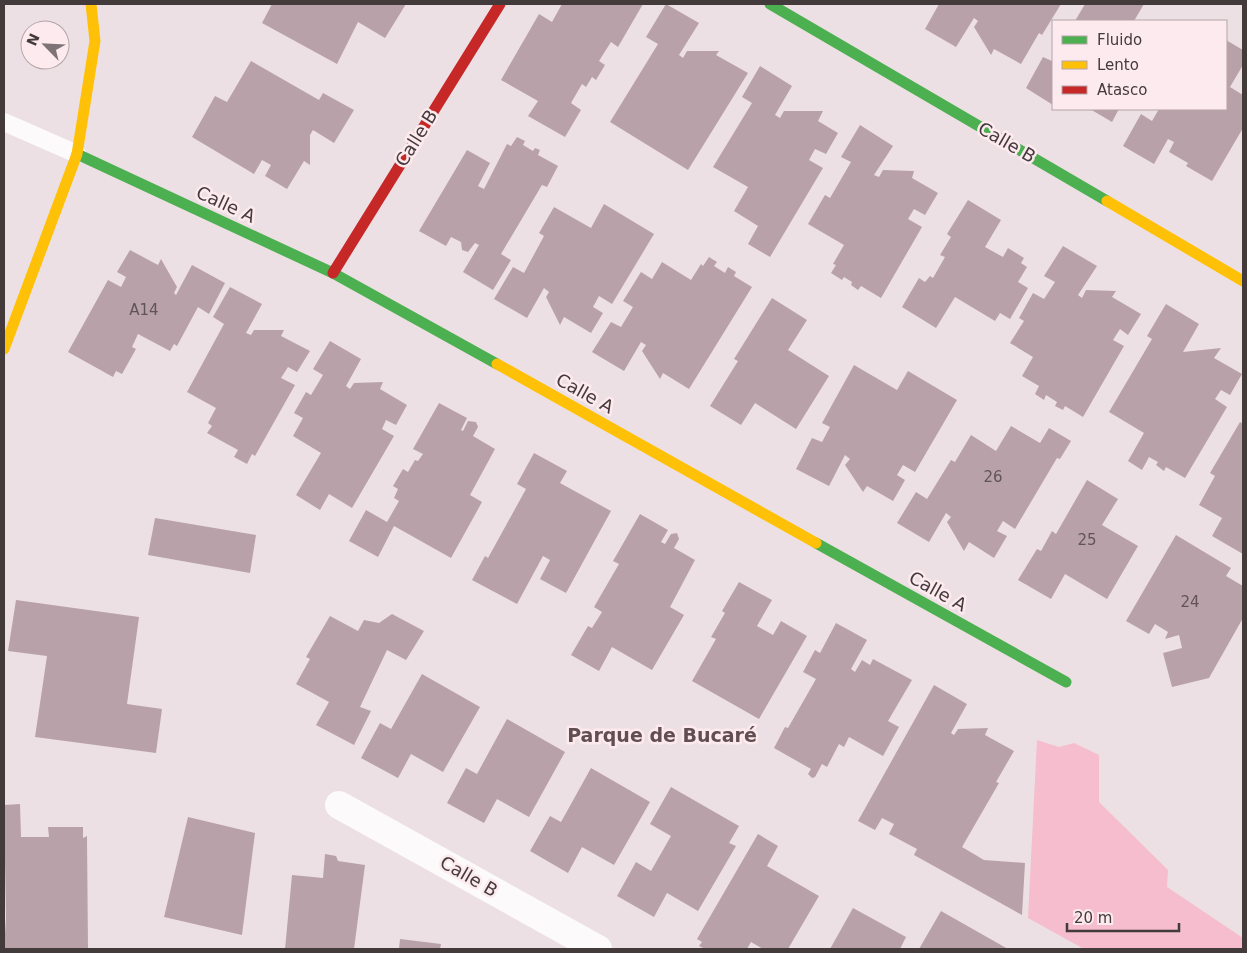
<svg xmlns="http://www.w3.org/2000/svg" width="1247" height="953" font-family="'DejaVu Sans',sans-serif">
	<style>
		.green { fill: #f5bdcd }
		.building { fill: #b9a1a9 }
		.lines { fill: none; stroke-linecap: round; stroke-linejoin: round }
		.lane { stroke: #fcfafb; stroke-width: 18 }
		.street { stroke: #fcfafb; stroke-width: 28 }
		.fast { stroke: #4caf50; stroke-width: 11 }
		.slow { stroke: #ffc107; stroke-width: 11 }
		.jam { stroke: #c62828; stroke-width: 11 }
		.labels { text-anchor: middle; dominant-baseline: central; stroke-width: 5; stroke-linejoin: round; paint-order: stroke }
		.number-label { font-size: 15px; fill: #605457 }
		.street-label { font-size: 18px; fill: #433a3c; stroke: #fdeaee }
		.neighbourhood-label { font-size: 19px; font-weight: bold; fill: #614e52; stroke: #fdeaee }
	</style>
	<rect width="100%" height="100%" fill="#ede0e4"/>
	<path class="green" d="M1037,740L1059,747L1074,743L1099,755V802L1168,870L1167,887L1243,938V949H1084L1028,918Z"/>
	<g class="building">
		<path d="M272,4H406L385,38L358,22L337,64L262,23Z"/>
		<path d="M562,4H643L618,47L611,42L599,61L605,65L596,80L592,77L586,87L582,84L571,103L581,110L565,137L528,116L538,101L501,80L539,14L552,22Z"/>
		<path d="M666,4L699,23L679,55L683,58L687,51H719L716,55L748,73L688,170L610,122L658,44L646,37Z"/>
		<path d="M939,4H1061L1042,35L1039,33L1021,64L994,49L991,55L974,27L978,21L974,18L956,47L925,29Z"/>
		<path d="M1085,4H1144L1134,21H1075Z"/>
		<path d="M1226,40L1243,50V65L1230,87L1243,95V128L1212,181L1186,166L1188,163L1169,152L1174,142L1168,139L1154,164L1123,146L1141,114L1152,121L1159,109H1226Z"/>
		<path d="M1043,57L1052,61L1053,59V105L1026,88Z"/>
		<path d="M251,61L319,100L323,93L354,110L334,143L313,130L310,135V165L304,161L287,189L265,176L271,165L262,160L254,174L192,137L215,96L227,102Z"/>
		<path d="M760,66L792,86L775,115L780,118L784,111H823L818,121L838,133L826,154L815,149L809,160L823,168L770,257L748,244L758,226L734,211L748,187L713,167L752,103L742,97Z"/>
		<path d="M1090,109H1119L1112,122Z"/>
		<path d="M860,125L893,146L874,175L879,177L883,170L914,171L912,178L938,193L925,215L914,209L908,219L922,227L881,298L861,286L858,290L851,285L852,282L844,277L842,280L831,273L836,265L833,264L844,245L808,224L825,195L830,198L851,162L841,157Z"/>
		<path d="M517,137L525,141L523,145L533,151L535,148L540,150L538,155L558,166L547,187L542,185L501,254L511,260L493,290L463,272L479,245L475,243L468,252L462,250L461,242L451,237L446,246L419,231L467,150L490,163L478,186L484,189L507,144L511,146Z"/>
		<path d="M968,200L1001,220L985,247L1003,257L1008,248L1024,258L1021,263L1027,267L1018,282L1028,288L1010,319L1000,313L995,321L955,297L936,328L902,307L919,278L925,282L930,276L933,278L945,257L940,255L951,237L947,234Z"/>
		<path d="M604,204L654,234L612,304L599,296L593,307L603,313L591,333L564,317L560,325L546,297L549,292L544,288L527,318L494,299L513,267L524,273L544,236L539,233L554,207L591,228Z"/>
		<path d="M1063,246L1097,266L1078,295L1082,298L1086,290L1116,291L1112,297L1141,314L1128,335L1120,329L1113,340L1124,346L1083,417L1065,406L1063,410L1055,406L1057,402L1046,395L1044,400L1035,394L1039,386L1022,376L1033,357L1010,343L1024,321L1019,318L1033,293L1044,299L1055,282L1044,276Z"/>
		<path d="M130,250L158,265L161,259L177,287L174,293L176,295L192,265L225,283L209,314L198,307L177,346L174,344L170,351L138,334L132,347L136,349L122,374L116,371L113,377L68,352L108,280L121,287L126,277L117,272Z"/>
		<path d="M709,257L717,262L714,266L725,273L728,267L736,272L734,276L752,287L689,389L663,373L660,379L642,351L646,345L641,342L624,371L592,352L611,322L621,327L633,307L623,301L641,272L652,279L662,262L691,280L701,264L703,266Z"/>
		<path d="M230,287L262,304L246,333L251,335L254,330H284L281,336L310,351L297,372L288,367L281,378L295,385L255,456L252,454L247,464L234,457L238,450L207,433L212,426L208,423L216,408L187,392L224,324L213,317Z"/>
		<path d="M772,298L807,320L788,350L829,376L796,429L755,403L741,425L710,406L738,361L734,359Z"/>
		<path d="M1166,304L1199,324L1183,352L1221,348L1214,358L1242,374L1230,395L1221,390L1215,399L1227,407L1185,478L1166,467L1164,471L1156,465L1158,462L1149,457L1142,470L1128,461L1144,433L1109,412L1152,339L1147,336Z"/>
		<path d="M330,341L361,359L346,386L350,389L354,383L383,382L380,389L407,405L396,425L386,420L382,429L394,436L352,508L329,494L320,510L296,495L321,453L293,436L303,418L294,413L306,392L311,395L323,375L313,369Z"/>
		<path d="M854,365L897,390L908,371L957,400L915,472L903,465L897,475L905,480L893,501L867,486L863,492L845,465L850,459L845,455L829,486L796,469L812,438L822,442L830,427L822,423Z"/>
		<path d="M439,403L467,418L461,430L463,431L468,421L476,422L478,427L473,436L495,449L470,495L482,502L451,558L394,526L378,557L349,541L366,510L387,522L399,501L394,498L398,489L393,486L403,469L408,472L415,460L418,461L423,454L413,449Z"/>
		<path d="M1240,422L1243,424V554L1212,536L1222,518L1199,505L1215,476L1210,473Z"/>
		<path d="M1011,426L1040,443L1049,428L1071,441L1060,459L1057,458L1015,529L1003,521L997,531L1007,536L994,558L969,542L964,551L947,522L951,517L946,513L929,542L897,523L916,492L927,499L951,460L955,462L971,435L996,451Z"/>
		<path d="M534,453L567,471L560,483L611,511L566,593L540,579L550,560L543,556L517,604L472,580L485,556L488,558L526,489L517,484Z"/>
		<path d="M1087,480L1118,499L1102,525L1138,546L1107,599L1065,574L1051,599L1018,580L1037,549L1041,551L1052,531L1056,534Z"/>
		<path d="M640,514L668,530L661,542L665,544L671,534L677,533L679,539L674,548L695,560L670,607L684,615L652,670L612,647L599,671L571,655L588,626L592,628L602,612L594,607L619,564L613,561Z"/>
		<path d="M155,518L256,535L250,573L148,555Z"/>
		<path d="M1176,535L1231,568L1226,576L1243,586V618L1209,678L1172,687L1163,653L1182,648L1179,635L1165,639L1168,632L1155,624L1149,634L1126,621Z"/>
		<path d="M739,582L772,600L757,626L773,635L781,621L807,636L759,719L692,681L716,639L711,637L725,613L722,611Z"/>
		<path d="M16,600L139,617L127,704L162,709L156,753L35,737L47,656L8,651Z"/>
		<path d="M392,614L424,631L406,660L387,650L360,707L371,711L354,745L316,725L329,702L296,684L310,659L306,657L330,616L358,631L364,620L379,623Z"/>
		<path d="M836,623L867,640L851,669L855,672L862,660L870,665L873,659L912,680L888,721L899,727L883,756L849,737L844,747L839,744L827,767L822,764L815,777L812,778L808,774L811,769L774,748L785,727L788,728L816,679L803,672L815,650L820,653Z"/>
		<path d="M422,674L480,707L443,772L411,754L398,778L361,758L380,723L391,729Z"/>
		<path d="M934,685L967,704L951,733L954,735L958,729L988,728L985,735L1014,751L996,782L999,783L962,847L984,860L1025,863L1022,915L914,855L917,849L889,834L894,824L882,818L875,830L858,821Z"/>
		<path d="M507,719L565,752L529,817L497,799L484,823L447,803L466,768L477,774Z"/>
		<path d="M591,768L650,802L614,865L582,847L568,873L530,851L550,816L561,822Z"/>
		<path d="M671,787L739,826L729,843L736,846L698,911L667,893L654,917L617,896L636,862L651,871L671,836L650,824Z"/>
		<path d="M20,804L21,837H49L48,827H83V838L87,836L88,949H4L6,918L4,805Z"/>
		<path d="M188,817L255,833L242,935L164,917Z"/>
		<path d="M758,834L778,846L767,866L819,896L788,949H763L751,942L747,949H705L699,946L702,942L697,939Z"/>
		<path d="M325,854L336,856L338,861L365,865L354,949H285L292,875L323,878Z"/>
		<path d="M853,908L906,937L900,949H830Z"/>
		<path d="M941,911L1008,949H919Z"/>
		<path d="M400,939L441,944L440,949H399Z"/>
	</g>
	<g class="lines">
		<path class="lane" d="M4,122L77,154"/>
		<path class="street" d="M339,805L598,949"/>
		<g class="fast">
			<path d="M770,4L1107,201"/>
			<path d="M77,154L333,273L497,364"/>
			<path d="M816,543L1066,682"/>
		</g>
		<g class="slow">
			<path d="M1107,201L1243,281"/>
			<path d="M4,349L77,154L95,41L91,4"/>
			<path d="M497,364L816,543"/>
		</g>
		<path class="jam" d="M333,273L500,4"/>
	</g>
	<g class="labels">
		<g class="number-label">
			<text x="144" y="310">A14</text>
			<text x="993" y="477">26</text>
			<text x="1087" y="540">25</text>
			<text x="1190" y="602">24</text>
		</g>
		<g class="street-label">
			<text transform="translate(416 138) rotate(-58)">Calle B</text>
			<text transform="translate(1007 142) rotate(30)">Calle B</text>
			<text transform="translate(226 204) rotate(25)">Calle A</text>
			<text transform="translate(585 393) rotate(29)">Calle A</text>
			<text transform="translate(938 591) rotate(29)">Calle A</text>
			<text transform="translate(469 876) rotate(30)">Calle B</text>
		</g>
		<g class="neighbourhood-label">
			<text x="662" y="735">Parque de Bucaré</text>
		</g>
	</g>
	<rect width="1247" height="953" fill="none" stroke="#433a3c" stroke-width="10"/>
	<rect x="1052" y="20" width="175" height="90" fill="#fdeaee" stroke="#b3a4a7"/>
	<rect x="1062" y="36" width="25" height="8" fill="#4caf50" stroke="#b3a4a7"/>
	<text x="1097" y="45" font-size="15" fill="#433a3c">Fluido</text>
	<rect x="1062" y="61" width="25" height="8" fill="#ffc107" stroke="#b3a4a7"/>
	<text x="1097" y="70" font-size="15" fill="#433a3c">Lento</text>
	<rect x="1062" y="86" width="25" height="8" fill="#c62828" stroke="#b3a4a7"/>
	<text x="1097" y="95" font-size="15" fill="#433a3c">Atasco</text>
	<g transform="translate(45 45) rotate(294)"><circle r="24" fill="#fdeaee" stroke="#b3a4a7"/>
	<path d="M0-4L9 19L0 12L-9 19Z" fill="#7e7477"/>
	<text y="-8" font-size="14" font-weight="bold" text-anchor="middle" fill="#433a3c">N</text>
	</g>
	<path d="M1067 923v8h112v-8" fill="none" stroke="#433a3c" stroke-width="2.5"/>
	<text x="1074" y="923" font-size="15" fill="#433a3c" stroke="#fdeaee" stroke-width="4" paint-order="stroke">20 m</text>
</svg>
